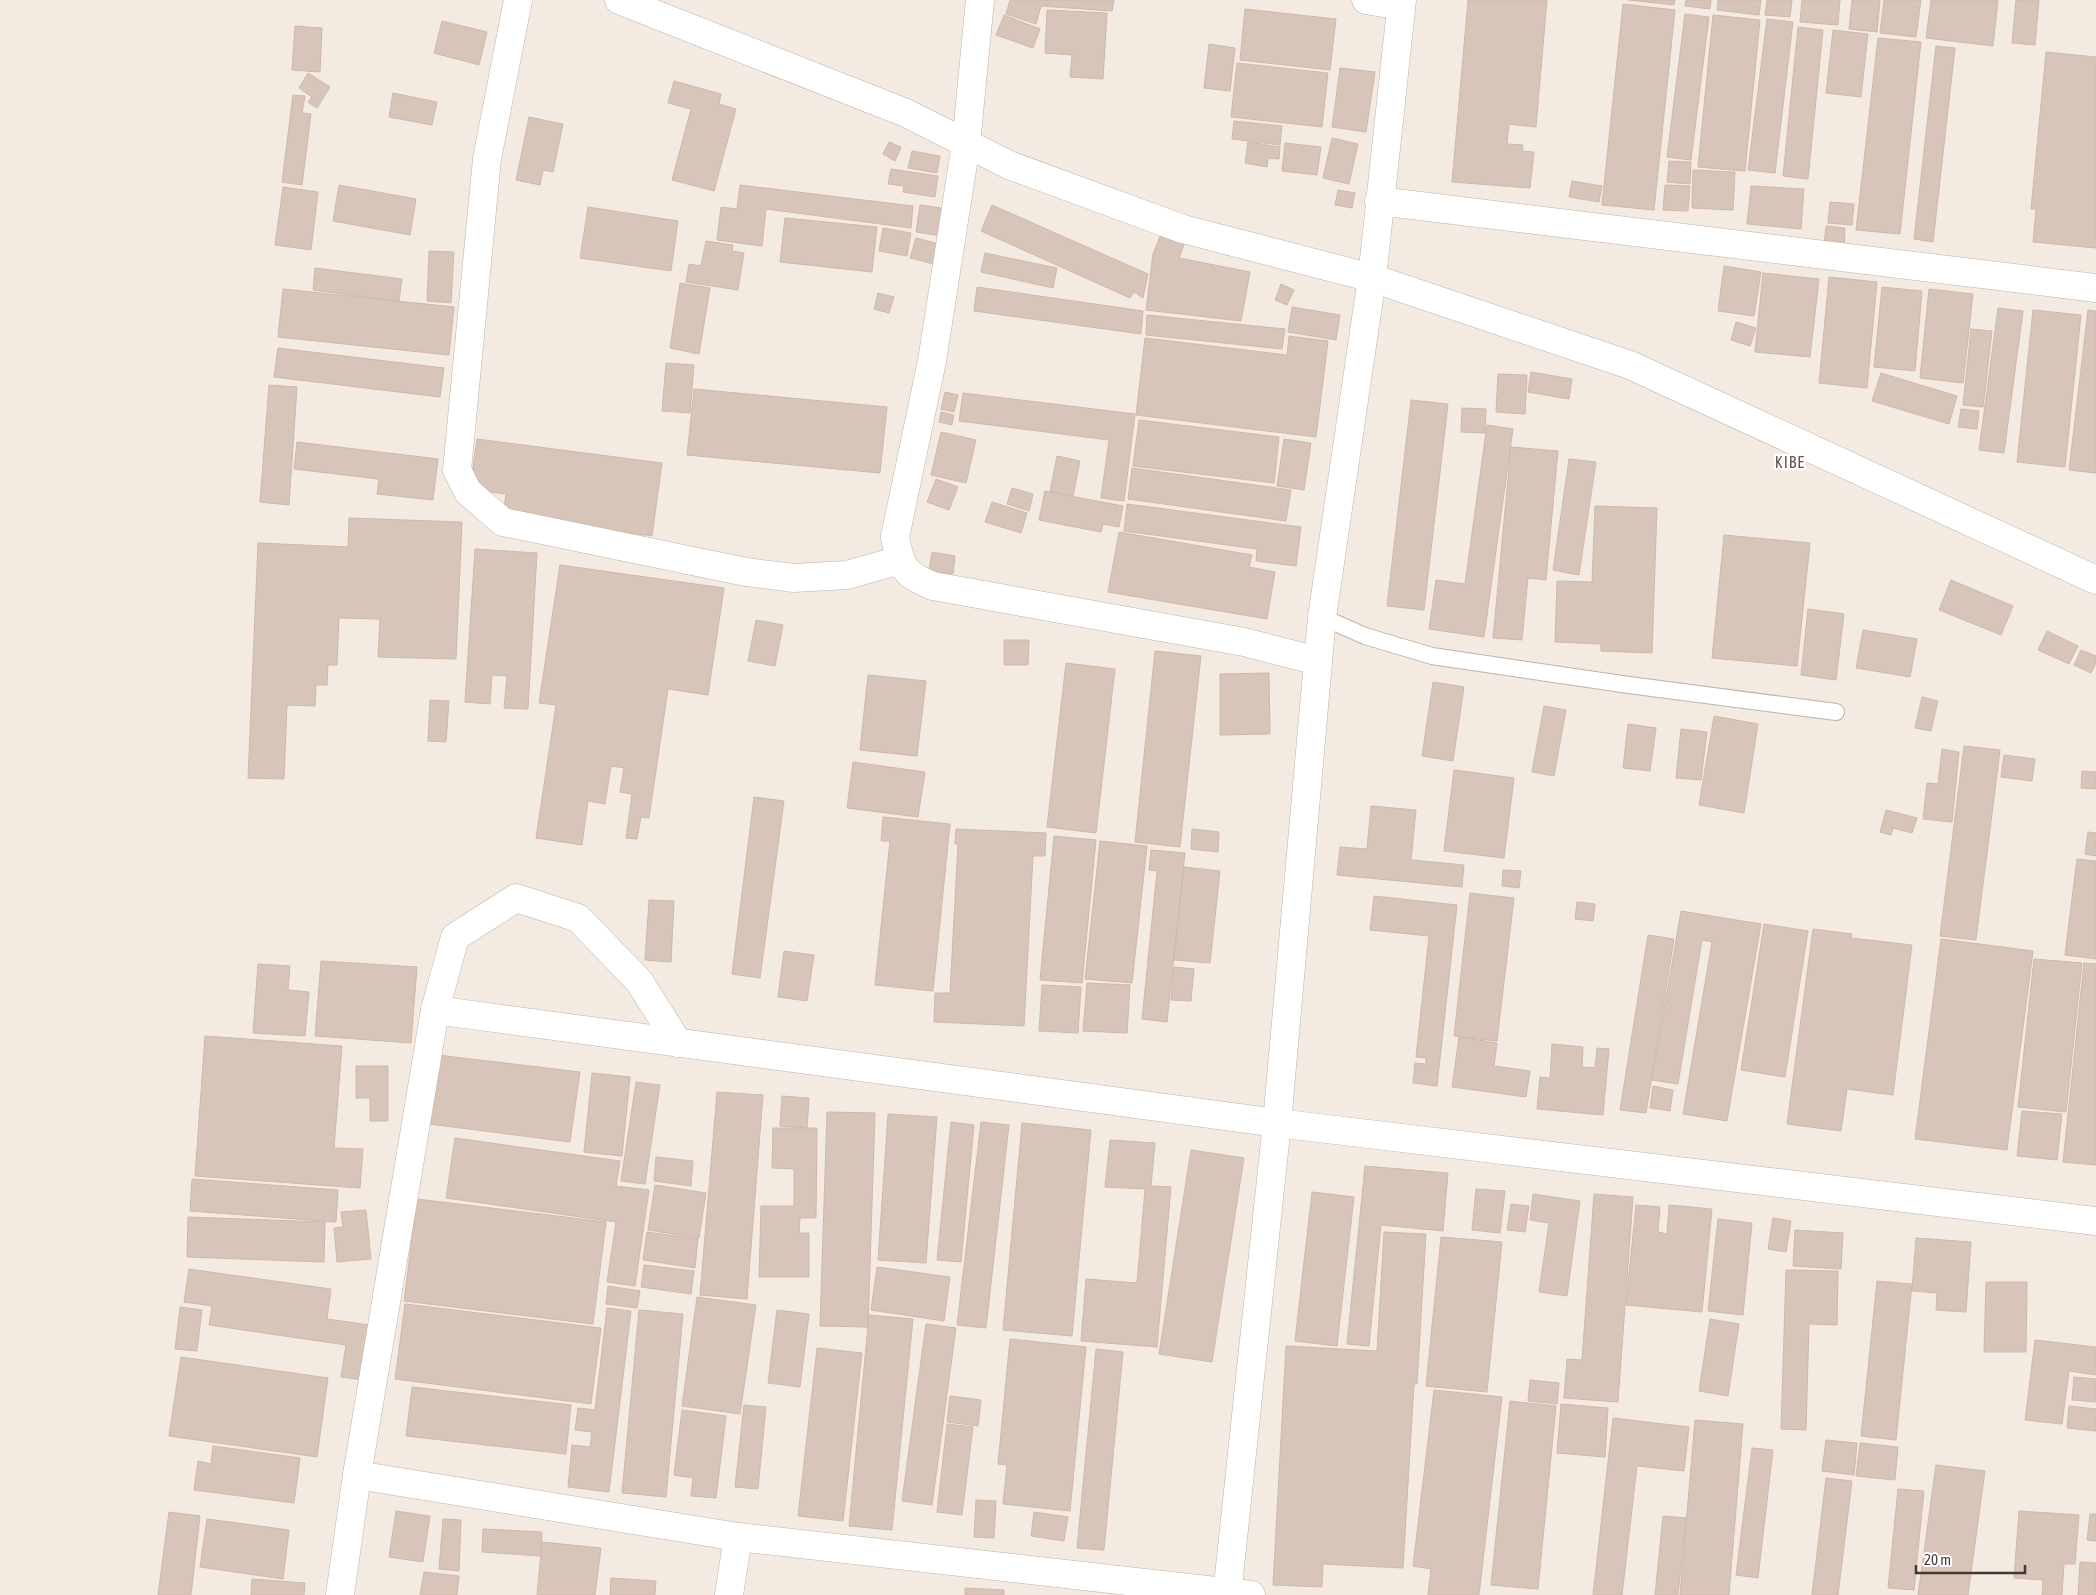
<svg xmlns="http://www.w3.org/2000/svg" width="2096" height="1595" font-family="'Asap Condensed',sans-serif">
	<style>
		.building { fill: #d8c5ba; stroke: #d0b8a9 }
		.lines { fill: none; stroke-linecap: round; stroke-linejoin: round }
		.service-casing { stroke: #c1b2a7; stroke-width: 18 }
		.minor-casing { stroke: #c1b2a7; stroke-width: 29 }
		.service { stroke: #fff; stroke-width: 16 }
		.minor { stroke: #fff; stroke-width: 28 }
		.labels { text-anchor: middle; dominant-baseline: central; stroke-width: 4.5; stroke-linejoin: round; paint-order: stroke }
		.quarter-label { font-size: 16px; letter-spacing: 1px; fill: #685449; stroke: #fff }
	</style>
	<rect width="100%" height="100%" fill="#f3eae2"/>
	<g class="building">
		<path d="M1010,0H1114L1112,11L1041,6L1036,24L1006,14Z"/>
		<path d="M1468,0H1547L1536,127L1509,124L1507,144L1523,145L1522,151L1534,152L1530,188L1452,182Z"/>
		<path d="M1628,0H1675L1674,5Z"/>
		<path d="M1686,0H1711L1710,9L1685,6Z"/>
		<path d="M1718,0H1761L1759,15L1717,10Z"/>
		<path d="M1767,0H1792L1790,17L1765,15Z"/>
		<path d="M1802,0H1840L1838,25L1800,22Z"/>
		<path d="M1852,0H1880L1877,32L1849,29Z"/>
		<path d="M1884,0H1921L1916,37L1880,33Z"/>
		<path d="M1931,0H1998L1993,46L1926,38Z"/>
		<path d="M2016,0H2039L2035,45L2012,43Z"/>
		<path d="M1623,4L1675,10L1654,210L1602,205Z"/>
		<path d="M1245,9L1336,19L1330,70L1240,60Z"/>
		<path d="M1047,10L1107,13L1103,79L1070,77L1072,55L1045,53Z"/>
		<path d="M1685,14L1709,17L1691,160L1667,157Z"/>
		<path d="M1004,15L1040,29L1033,48L996,35Z"/>
		<path d="M1713,15L1760,20L1745,171L1698,167Z"/>
		<path d="M1767,19L1793,22L1775,173L1748,170Z"/>
		<path d="M442,21L487,32L479,65L434,53Z"/>
		<path d="M295,26L322,28L320,72L292,70Z"/>
		<path d="M1798,27L1823,30L1808,179L1783,176Z"/>
		<path d="M1833,30L1868,34L1861,97L1826,93Z"/>
		<path d="M1878,38L1921,42L1900,234L1856,230Z"/>
		<path d="M1209,44L1235,48L1230,91L1204,88Z"/>
		<path d="M1936,46L1955,48L1933,242L1914,239Z"/>
		<path d="M2046,52L2096,57V248L2033,242L2036,209H2031Z"/>
		<path d="M1237,63L1328,73L1322,127L1231,117Z"/>
		<path d="M1340,68L1375,72L1366,132L1332,127Z"/>
		<path d="M308,73L330,87L317,108L308,102L312,97L299,88Z"/>
		<path d="M674,81L721,94L719,104L736,109L714,191L672,180L691,109L668,103Z"/>
		<path d="M393,93L437,102L432,125L389,117Z"/>
		<path d="M293,95L305,96L302,113L311,114L302,185L282,182Z"/>
		<path d="M529,117L563,124L553,172L543,170L540,185L516,180Z"/>
		<path d="M1234,121L1282,126L1280,145L1232,139Z"/>
		<path d="M1332,138L1358,144L1349,184L1323,178Z"/>
		<path d="M889,142L901,147L895,161L883,154Z"/>
		<path d="M1248,142L1280,147L1279,159L1268,158L1267,167L1245,163Z"/>
		<path d="M1285,143L1321,147L1317,175L1282,171Z"/>
		<path d="M912,151L940,156L937,173L908,168Z"/>
		<path d="M1669,161L1691,162L1690,184L1667,182Z"/>
		<path d="M891,169L938,176L935,197L903,192L904,186L888,184Z"/>
		<path d="M1693,170L1735,172L1733,210L1692,208Z"/>
		<path d="M1572,181L1602,186L1599,202L1569,197Z"/>
		<path d="M339,185L416,199L410,235L333,221Z"/>
		<path d="M740,185L913,206L911,228L766,209L762,246L717,240L721,207L737,209Z"/>
		<path d="M1665,185L1690,186L1688,211L1663,210Z"/>
		<path d="M1751,186L1804,189L1801,229L1747,224Z"/>
		<path d="M283,187L318,192L311,250L275,245Z"/>
		<path d="M1338,190L1355,193L1352,208L1335,205Z"/>
		<path d="M1830,202L1854,204L1852,225L1828,223Z"/>
		<path d="M920,205L947,209L942,236L916,232Z"/>
		<path d="M992,205L1148,274L1143,298L1134,292L1130,298L981,231Z"/>
		<path d="M588,207L678,221L671,271L580,258Z"/>
		<path d="M785,218L877,227L872,272L780,262Z"/>
		<path d="M1826,226L1845,228L1844,246L1824,245Z"/>
		<path d="M883,228L911,233L907,256L879,251Z"/>
		<path d="M1161,234L1185,242L1179,258L1250,272L1241,321L1146,310L1153,254Z"/>
		<path d="M916,238L939,244L934,264L910,258Z"/>
		<path d="M706,241L733,245L732,251L744,253L738,290L686,282L689,264L701,266Z"/>
		<path d="M429,251L454,252L451,303L427,301Z"/>
		<path d="M985,253L1057,268L1053,288L981,272Z"/>
		<path d="M1724,266L1761,272L1754,316L1718,311Z"/>
		<path d="M315,268L402,279L399,301L313,290Z"/>
		<path d="M1763,273L1819,279L1810,357L1755,352Z"/>
		<path d="M1829,277L1877,282L1867,388L1819,383Z"/>
		<path d="M680,283L710,288L699,354L670,348Z"/>
		<path d="M1281,284L1294,290L1287,305L1275,300Z"/>
		<path d="M977,287L1143,311L1141,334L974,311Z"/>
		<path d="M1882,287L1922,291L1915,371L1874,367Z"/>
		<path d="M283,289L454,307L449,355L278,337Z"/>
		<path d="M1929,289L1973,294L1963,383L1920,378Z"/>
		<path d="M878,293L894,297L889,313L874,309Z"/>
		<path d="M1292,307L1340,315L1336,340L1288,332Z"/>
		<path d="M1998,308L2023,311L2004,453L1979,450Z"/>
		<path d="M2033,310L2081,315L2065,467L2017,462Z"/>
		<path d="M2088,310L2096,311V473L2069,470Z"/>
		<path d="M1147,315L1285,329L1282,349L1146,335Z"/>
		<path d="M1736,322L1756,328L1750,346L1731,340Z"/>
		<path d="M1971,329L1992,331L1983,407L1963,405Z"/>
		<path d="M1289,336L1328,341L1316,437L1136,415L1145,338L1287,355Z"/>
		<path d="M278,348L444,368L440,397L274,377Z"/>
		<path d="M666,363L694,365L690,413L662,411Z"/>
		<path d="M1531,372L1572,379L1569,399L1528,392Z"/>
		<path d="M1881,373L1957,396L1949,424L1872,401Z"/>
		<path d="M1498,374L1527,375L1525,414L1496,412Z"/>
		<path d="M269,385L297,387L289,505L260,502Z"/>
		<path d="M694,389L887,407L880,473L687,455Z"/>
		<path d="M945,392L958,395L954,412L941,409Z"/>
		<path d="M963,393L1135,414L1124,501L1101,498L1109,440L959,421Z"/>
		<path d="M1411,400L1448,404L1424,610L1387,606Z"/>
		<path d="M1462,408L1486,409L1485,433L1461,432Z"/>
		<path d="M1961,409L1979,411L1977,429L1958,427Z"/>
		<path d="M941,412L954,415L952,425L939,422Z"/>
		<path d="M1139,420L1279,437L1274,483L1133,466Z"/>
		<path d="M1487,425L1513,429L1484,637L1429,629L1436,580L1465,584Z"/>
		<path d="M941,432L976,440L966,483L931,475Z"/>
		<path d="M477,439L662,463L652,536L503,516L506,494L470,489Z"/>
		<path d="M1284,439L1311,443L1304,490L1277,486Z"/>
		<path d="M297,442L438,459L433,500L377,494L379,479L294,469Z"/>
		<path d="M1511,447L1558,451L1546,580L1528,578L1522,640L1493,638Z"/>
		<path d="M1057,456L1080,461L1073,496L1050,491Z"/>
		<path d="M1569,459L1596,462L1579,575L1553,570Z"/>
		<path d="M1132,468L1291,490L1286,521L1128,499Z"/>
		<path d="M936,479L958,487L949,510L927,502Z"/>
		<path d="M1012,488L1033,494L1029,511L1007,504Z"/>
		<path d="M1045,491L1123,506L1119,527L1103,524L1101,532L1039,520Z"/>
		<path d="M992,502L1027,513L1021,533L985,522Z"/>
		<path d="M1127,504L1301,527L1296,566L1256,561L1257,549L1124,531Z"/>
		<path d="M1595,506L1657,508L1652,653L1601,651V644L1555,642L1557,581L1592,582Z"/>
		<path d="M349,518L462,522L456,659L378,657L380,619L339,618L337,665H328L327,685H316L315,706L287,705L284,779L248,778L258,543L348,547Z"/>
		<path d="M1119,532L1252,555L1249,567L1275,572L1267,619L1108,592Z"/>
		<path d="M1724,535L1810,543L1797,666L1712,658Z"/>
		<path d="M475,549L537,553L528,709L504,708L507,676L492,675L490,704L465,702Z"/>
		<path d="M932,552L955,556L953,574L929,571Z"/>
		<path d="M560,565L724,588L708,695L668,689L649,818L641,817L637,839L626,838L632,794L620,792L624,768L611,766L605,804L588,801L582,845L536,838L556,705L539,703Z"/>
		<path d="M1951,580L2013,606L2001,635L1939,610Z"/>
		<path d="M1808,609L1844,614L1836,680L1801,675Z"/>
		<path d="M756,620L783,625L775,666L748,661Z"/>
		<path d="M1863,630L1917,639L1910,677L1856,668Z"/>
		<path d="M2047,631L2078,646L2069,664L2038,650Z"/>
		<path d="M1004,640H1029L1028,665H1004Z"/>
		<path d="M2081,650L2096,656V663L2091,673L2074,665Z"/>
		<path d="M1155,651L1201,656L1180,847L1135,842Z"/>
		<path d="M1066,663L1115,669L1096,833L1047,827Z"/>
		<path d="M1269,673L1270,734L1220,735V674Z"/>
		<path d="M868,675L926,681L917,756L860,750Z"/>
		<path d="M1433,682L1464,687L1453,761L1422,756Z"/>
		<path d="M1922,697L1938,701L1931,731L1915,728Z"/>
		<path d="M430,700L449,701L446,742L428,741Z"/>
		<path d="M1544,706L1566,710L1554,776L1532,772Z"/>
		<path d="M1714,716L1758,724L1744,813L1699,805Z"/>
		<path d="M1628,724L1656,728L1650,771L1623,768Z"/>
		<path d="M1681,729L1707,732L1701,780L1676,778Z"/>
		<path d="M1964,746L2000,750L1976,940L1940,936Z"/>
		<path d="M1942,749L1959,752L1952,822L1923,819L1927,783L1938,784Z"/>
		<path d="M2004,755L2035,759L2032,781L2001,777Z"/>
		<path d="M853,762L925,772L918,817L847,808Z"/>
		<path d="M1454,770L1514,778L1504,858L1444,851Z"/>
		<path d="M2082,771L2096,772V789L2081,788Z"/>
		<path d="M754,797L784,801L760,978L732,974Z"/>
		<path d="M1371,806L1416,810L1411,860L1464,865L1462,887L1337,875L1340,847L1367,849Z"/>
		<path d="M1886,810L1917,818L1912,833L1893,828L1891,835L1880,832Z"/>
		<path d="M883,817L950,824L933,991L875,985L890,841H881Z"/>
		<path d="M956,829L1046,833L1045,856H1033L1024,1026L934,1022L935,993H950L958,844H955Z"/>
		<path d="M1192,829L1219,832L1218,852L1191,849Z"/>
		<path d="M2088,832L2096,833V856L2085,854Z"/>
		<path d="M1054,836L1096,840L1082,983L1040,980Z"/>
		<path d="M1100,841L1147,846L1132,983L1085,979Z"/>
		<path d="M1151,850L1185,853L1167,1022L1142,1019L1157,871L1149,870Z"/>
		<path d="M2077,859L2096,861V959L2065,955Z"/>
		<path d="M1184,867L1220,871L1210,963L1174,960Z"/>
		<path d="M1503,870L1521,871L1519,888L1502,886Z"/>
		<path d="M1470,893L1514,898L1497,1041L1454,1036Z"/>
		<path d="M1374,896L1457,905L1437,1086L1413,1083L1415,1063L1426,1064V1058L1416,1057L1429,936L1370,930Z"/>
		<path d="M649,900L674,901L671,962L645,960Z"/>
		<path d="M1577,902L1595,904L1593,921L1575,919Z"/>
		<path d="M1681,911L1761,924L1727,1121L1683,1114L1712,942L1702,940L1678,1084L1652,1080Z"/>
		<path d="M1764,924L1808,931L1785,1077L1741,1070Z"/>
		<path d="M1813,929L1852,934L1851,938L1912,945L1893,1095L1847,1089L1841,1131L1787,1124Z"/>
		<path d="M1648,935L1674,939L1646,1113L1620,1110Z"/>
		<path d="M1941,939L2033,951L2007,1150L1915,1139Z"/>
		<path d="M784,951L814,955L807,1001L778,997Z"/>
		<path d="M2034,959L2082,963L2066,1112L2018,1107Z"/>
		<path d="M321,961L417,967L411,1043L315,1036Z"/>
		<path d="M2084,963L2096,964V1165L2063,1162Z"/>
		<path d="M258,964L290,966L288,990L309,992L305,1036L253,1033Z"/>
		<path d="M1174,967L1194,969L1191,1001L1171,1000Z"/>
		<path d="M1087,983L1130,985L1127,1033L1083,1031Z"/>
		<path d="M1042,985L1081,987L1078,1033L1039,1031Z"/>
		<path d="M205,1036L342,1046L334,1148L363,1149L360,1188L195,1176Z"/>
		<path d="M1459,1037L1497,1043L1494,1066L1530,1071L1526,1097L1452,1087Z"/>
		<path d="M1552,1044L1583,1047L1582,1067L1595,1068L1597,1048L1609,1049L1603,1115L1537,1109L1540,1077L1550,1078Z"/>
		<path d="M438,1055L580,1072L570,1142L429,1124Z"/>
		<path d="M356,1066H388V1121H370V1098H356Z"/>
		<path d="M592,1073L630,1077L622,1156L584,1152Z"/>
		<path d="M636,1082L660,1085L645,1184L621,1181Z"/>
		<path d="M1653,1086L1673,1090L1670,1111L1650,1108Z"/>
		<path d="M717,1092L763,1095L747,1299L700,1295Z"/>
		<path d="M782,1096L809,1098L807,1128L780,1126Z"/>
		<path d="M2022,1111L2062,1114L2057,1160L2017,1156Z"/>
		<path d="M827,1112L875,1113L868,1327L820,1326Z"/>
		<path d="M888,1114L937,1117L926,1263L878,1260Z"/>
		<path d="M951,1122L974,1125L961,1262L937,1260Z"/>
		<path d="M981,1122L1009,1125L986,1328L957,1325Z"/>
		<path d="M1022,1123L1091,1130L1072,1336L1003,1330Z"/>
		<path d="M773,1128H817L816,1218H800L799,1233H809V1277H759L761,1206H794V1169L772,1168Z"/>
		<path d="M455,1138L620,1161L616,1186L649,1190L635,1286L607,1282L616,1222L446,1198Z"/>
		<path d="M1110,1140L1155,1143L1151,1186L1171,1187L1157,1347L1081,1341L1086,1279L1137,1283L1145,1189L1105,1187Z"/>
		<path d="M1191,1150L1244,1158L1212,1362L1159,1354Z"/>
		<path d="M656,1157L693,1161L691,1186L654,1181Z"/>
		<path d="M1365,1166L1448,1173L1443,1231L1381,1225L1369,1346L1347,1344Z"/>
		<path d="M192,1179L338,1190L336,1222L190,1211Z"/>
		<path d="M655,1185L706,1193L699,1238L648,1230Z"/>
		<path d="M1476,1189L1505,1191L1500,1233L1472,1230Z"/>
		<path d="M1312,1192L1354,1197L1337,1346L1295,1341Z"/>
		<path d="M1533,1194L1580,1201L1567,1296L1539,1292L1549,1223L1530,1220Z"/>
		<path d="M1594,1194L1633,1197L1618,1402L1564,1398L1567,1359L1582,1360Z"/>
		<path d="M417,1199L606,1222L593,1324L404,1301Z"/>
		<path d="M1511,1204L1529,1206L1525,1232L1507,1230Z"/>
		<path d="M1636,1205L1660,1207L1658,1232L1667,1234L1669,1205L1712,1209L1702,1312L1626,1305Z"/>
		<path d="M366,1210L371,1259L337,1262L334,1228L343,1227L341,1212Z"/>
		<path d="M188,1217L325,1222L324,1262L187,1257Z"/>
		<path d="M1773,1218L1791,1221L1786,1252L1768,1249Z"/>
		<path d="M1718,1219L1752,1223L1743,1315L1708,1311Z"/>
		<path d="M1795,1230L1843,1233L1841,1269L1793,1266Z"/>
		<path d="M647,1232L698,1239L695,1268L643,1260Z"/>
		<path d="M1384,1232L1426,1234L1417,1384H1414L1403,1568L1323,1564L1322,1587L1273,1585L1286,1346L1377,1351Z"/>
		<path d="M1441,1237L1502,1242L1487,1392L1426,1386Z"/>
		<path d="M1916,1238L1971,1242L1966,1312L1936,1310L1937,1293L1912,1291Z"/>
		<path d="M644,1265L694,1271L691,1294L641,1287Z"/>
		<path d="M877,1267L950,1277L944,1321L871,1310Z"/>
		<path d="M189,1269L331,1289L327,1319L370,1325L362,1380L341,1377L346,1345L209,1325L212,1306L184,1302Z"/>
		<path d="M1786,1270L1838,1271L1837,1325L1809,1324L1806,1430L1781,1429Z"/>
		<path d="M1877,1281L1912,1284L1896,1440L1861,1436Z"/>
		<path d="M1986,1282H2027L2026,1352H1984Z"/>
		<path d="M608,1286L640,1291L637,1308L606,1304Z"/>
		<path d="M697,1297L756,1305L740,1414L682,1406Z"/>
		<path d="M405,1304L601,1328L591,1404L395,1379Z"/>
		<path d="M180,1307L202,1310L197,1351L175,1349Z"/>
		<path d="M607,1308L631,1311L609,1492L568,1487L572,1445L590,1447L592,1432L575,1430L578,1408L595,1410Z"/>
		<path d="M639,1310L683,1314L666,1497L622,1493Z"/>
		<path d="M777,1310L809,1314L800,1387L768,1383Z"/>
		<path d="M869,1315L913,1319L892,1530L849,1526Z"/>
		<path d="M1710,1319L1739,1324L1728,1396L1699,1391Z"/>
		<path d="M926,1324L956,1328L932,1505L902,1501Z"/>
		<path d="M1010,1339L1086,1347L1070,1511L1003,1504L1007,1465L998,1464Z"/>
		<path d="M2035,1340L2096,1347V1375L2069,1371L2062,1424L2025,1420Z"/>
		<path d="M817,1348L862,1353L843,1521L798,1516Z"/>
		<path d="M1096,1349L1123,1352L1104,1550L1077,1548Z"/>
		<path d="M181,1357L328,1378L317,1457L169,1436Z"/>
		<path d="M2074,1377L2096,1379V1402L2072,1400Z"/>
		<path d="M1530,1380L1559,1383L1557,1404L1528,1401Z"/>
		<path d="M412,1387L571,1405L566,1454L406,1436Z"/>
		<path d="M1434,1390L1502,1397L1479,1595H1428L1431,1569L1413,1566Z"/>
		<path d="M950,1396L981,1400L978,1426L947,1422Z"/>
		<path d="M1510,1401L1556,1406L1538,1589L1491,1585Z"/>
		<path d="M1561,1404L1608,1408L1605,1457L1557,1453Z"/>
		<path d="M744,1405L766,1407L758,1489L735,1487Z"/>
		<path d="M2069,1406L2096,1409V1431L2067,1428Z"/>
		<path d="M682,1410L726,1416L716,1498L691,1496L693,1478L674,1475Z"/>
		<path d="M1613,1418L1689,1427L1684,1471L1637,1466L1622,1595H1593Z"/>
		<path d="M1695,1420L1743,1424L1729,1595H1680Z"/>
		<path d="M947,1424L973,1427L962,1515L937,1512Z"/>
		<path d="M1826,1440L1857,1443L1854,1475L1822,1471Z"/>
		<path d="M1860,1443L1898,1447L1895,1480L1856,1476Z"/>
		<path d="M213,1446L300,1458L294,1503L194,1490L198,1461L211,1464Z"/>
		<path d="M1752,1448L1773,1450L1758,1578L1736,1575Z"/>
		<path d="M1936,1465L1985,1471L1968,1595H1918Z"/>
		<path d="M1826,1478L1852,1481L1838,1595H1812Z"/>
		<path d="M1898,1489L1924,1491L1914,1590L1888,1588Z"/>
		<path d="M976,1500L996,1501L994,1538L974,1537Z"/>
		<path d="M396,1511L430,1516L423,1562L389,1557Z"/>
		<path d="M2019,1511L2079,1515L2075,1564H2064L2062,1595H2042L2043,1580L2014,1578Z"/>
		<path d="M169,1512L200,1516L191,1595H158Z"/>
		<path d="M1034,1512L1068,1517L1064,1541L1031,1536Z"/>
		<path d="M2090,1514H2096V1541L2087,1540Z"/>
		<path d="M1663,1516L1686,1518L1678,1595H1655Z"/>
		<path d="M207,1519L289,1530L283,1579L200,1567Z"/>
		<path d="M443,1519L461,1520L459,1571L439,1569Z"/>
		<path d="M483,1529L542,1532L541,1556L482,1552Z"/>
		<path d="M542,1542L601,1548L595,1595H537Z"/>
		<path d="M2080,1562L2096,1563V1595H2078Z"/>
		<path d="M424,1572L459,1576L457,1595H420Z"/>
		<path d="M611,1578L656,1581L655,1595H610Z"/>
		<path d="M252,1579L305,1583L304,1595H251Z"/>
		<path d="M965,1588L1004,1590V1595H965Z"/>
	</g>
	<g class="lines">
		<g class="service-casing">
			<path id="service" d="M1322,617L1365,636L1432,656L1629,685L1836,712"/>
		</g>
		<g class="minor-casing">
			<g id="minor">
				<path d="M518,0L487,159L457,470L468,492L503,522L746,572L794,578L847,575L900,560"/>
				<path d="M619,0L906,113L1009,165L1183,229L1372,278L1630,365L2096,580"/>
				<path d="M980,0L966,144L932,361L895,537C901,568 904,574 933,586L1244,642L1318,661"/>
				<path d="M1366,0L1401,6"/>
				<path d="M1379,201L2096,288"/>
				<path d="M435,1010L455,937L516,898L578,918L639,981L678,1043"/>
				<path d="M357,1475L738,1537"/>
				<path d="M340,1595L357,1475L435,1010L1277,1123L2096,1221"/>
				<path d="M729,1595L738,1537L1251,1595"/>
				<path d="M1227,1595L1277,1123L1322,617L1372,278L1402,0"/>
			</g>
		</g>
		<use href="#service" class="service"/>
		<use href="#minor" class="minor"/>
	</g>
	<g class="labels">
		<g class="quarter-label">
			<text x="1790" y="462">KIBE</text>
		</g>
	</g>
	<path d="M1916 1565v8h109v-8" fill="none" stroke="#443932" stroke-width="2.5"/>
	<text x="1924" y="1565" font-size="15" fill="#443932" stroke="#ffffff" stroke-width="4" paint-order="stroke">20 m</text>
</svg>
